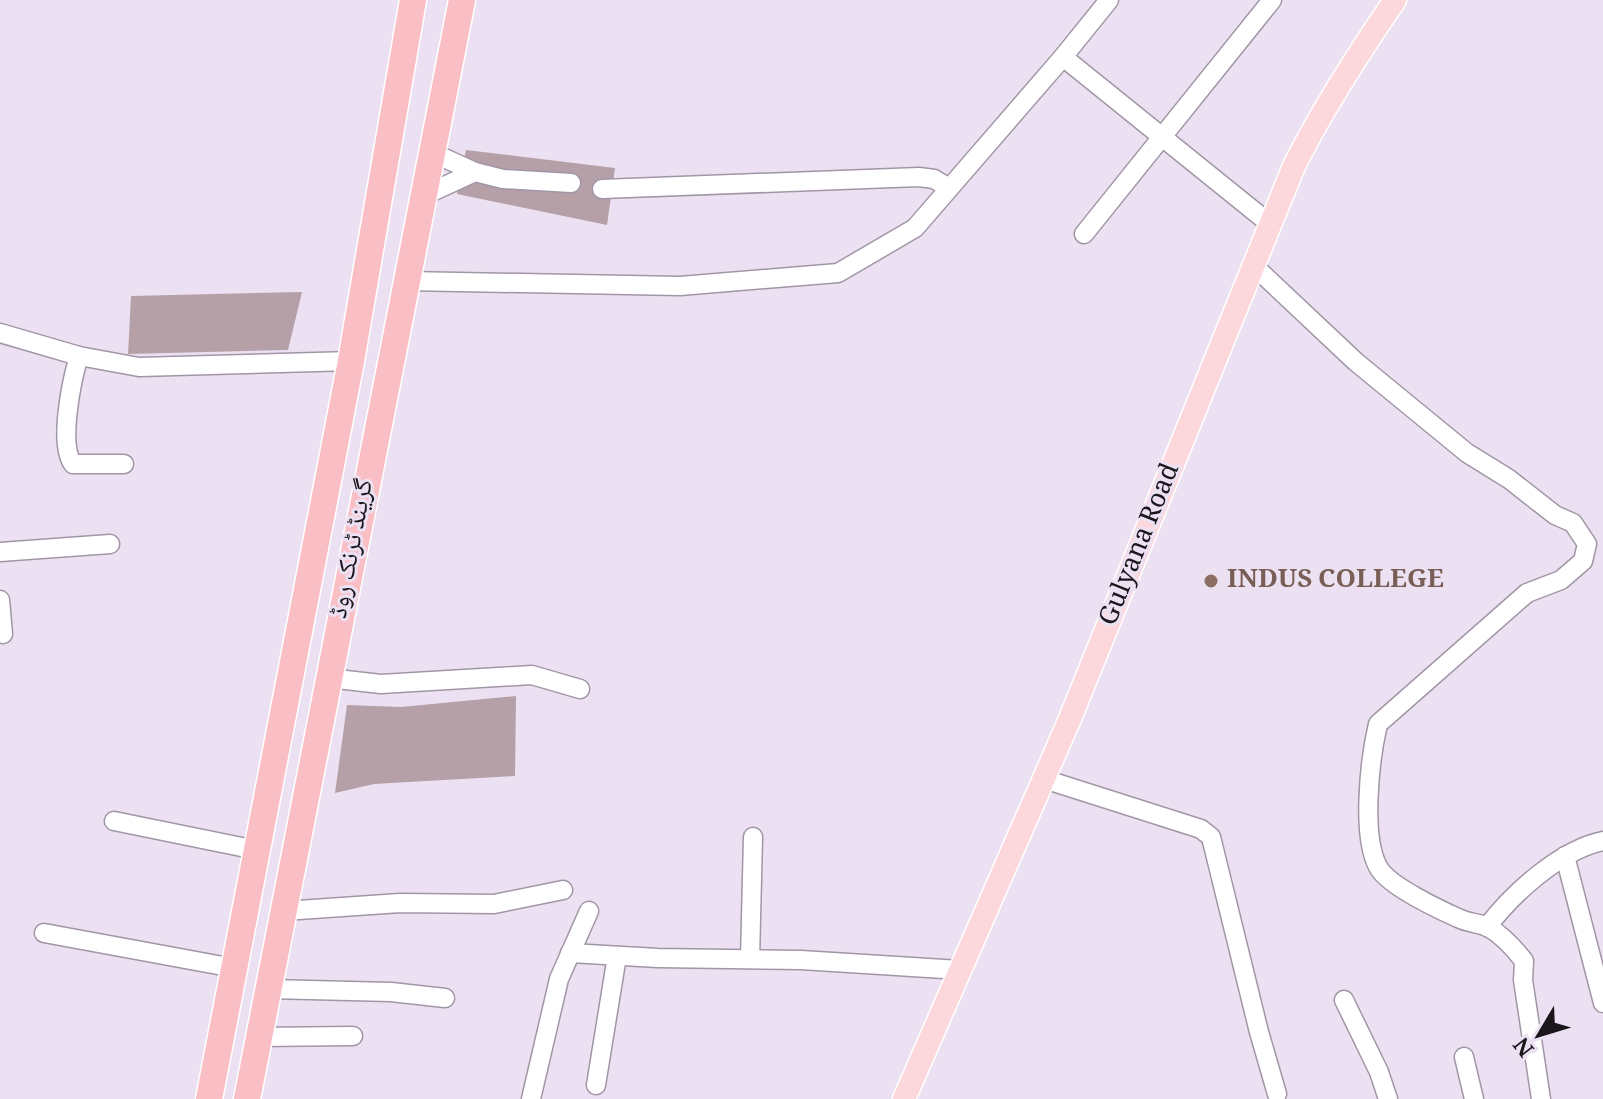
<svg xmlns="http://www.w3.org/2000/svg" width="1603" height="1099" font-family="Georgia,'Noto Naskh Arabic',serif">
	<style>
		.building { fill: #b5a0a7 }
		.lines { fill: none; stroke-linecap: round; stroke-linejoin: round }
		.minor-casing { stroke: #a196a6; stroke-width: 21 }
		.major-casing { stroke: #fff; stroke-width: 25 }
		.highway-casing { stroke: #fff; stroke-width: 29 }
		.minor { stroke: #fff; stroke-width: 18 }
		.major { stroke: #fcd8dc; stroke-width: 22 }
		.highway { stroke: #fabec5; stroke-width: 26 }
		.education-dot { fill: #8d6e63; stroke: #ece1f2; stroke-width: 3 }
		.labels { text-anchor: middle; dominant-baseline: central; stroke-width: 6; stroke-linejoin: round; paint-order: stroke }
		.street-label { font-size: 26px; fill: #1a161c; stroke: #ece1f2 }
		.education-label { font-size: 26px; font-weight: bold; fill: #785e54; stroke: #ece1f2; text-anchor: start }
	</style>
	<rect width="100%" height="100%" fill="#ece1f2"/>
	<g class="building">
		<path d="M466,150L615,168L607,225L457,194Z"/>
		<path d="M302,292L288,350L128,354L131,296Z"/>
		<path d="M516,696L515,776L374,784L335,793L347,705L401,707Z"/>
	</g>
	<g class="lines">
		<g class="minor-casing">
			<g id="minor">
				<path d="M1063,57L1270,224"/>
				<path d="M431,152L475,172L503,179L571,183"/>
				<path d="M602,189L919,177L934,179L949,188"/>
				<path d="M423,196L475,172"/>
				<path d="M1084,234L1272,0"/>
				<path d="M1254,266L1356,362L1467,453L1509,479L1555,515L1573,523L1587,544L1583,561L1561,580L1527,593L1378,724C1370,758 1360,840 1380,870C1392,887 1438,909 1458,918C1468,923 1479,923 1488,927C1502,935 1514,948 1524,961L1523,980L1541,1099"/>
				<path d="M406,281L680,286L838,273L915,228L1063,57L1109,0"/>
				<path d="M0,333L79,356L139,367L351,361"/>
				<path d="M79,356C72,379 58,444 73,464H124"/>
				<path d="M0,552L110,544"/>
				<path d="M0,600L3,634"/>
				<path d="M328,678L381,684L532,675L580,689"/>
				<path d="M1044,779L1201,829L1211,837L1259,1032L1277,1094"/>
				<path d="M114,821L256,850"/>
				<path d="M1565,856L1603,1003"/>
				<path d="M284,911L400,903L494,904L563,890"/>
				<path d="M1487,927C1513,893 1560,850 1603,841"/>
				<path d="M44,933L234,968"/>
				<path d="M570,953L658,958L801,960L960,970"/>
				<path d="M750,959L753,837"/>
				<path d="M269,989L391,992L445,998"/>
				<path d="M1344,1000L1379,1072L1388,1099"/>
				<path d="M259,1037L353,1036"/>
				<path d="M1464,1057L1474,1099"/>
				<path d="M596,1085L617,956"/>
				<path d="M531,1099L559,979L589,911"/>
			</g>
		</g>
		<g class="major-casing">
			<path id="major" d="M904,1099L1069,721L1294,166C1323,108 1358,54 1395,0"/>
		</g>
		<g class="highway-casing">
			<g id="highway">
				<path d="M209,1099L351,361L413,0"/>
				<path d="M247,1099L462,0"/>
			</g>
		</g>
		<use href="#minor" class="minor"/>
		<use href="#major" class="major"/>
		<use href="#highway" class="highway"/>
	</g>
	<circle class="education-dot" cx="1211" cy="581" r="8"/>
	<g class="labels">
		<g class="street-label">
			<text transform="translate(1141 545) rotate(-68)">Gulyana Road</text>
			<text transform="translate(353 549) rotate(-79)">گرینڈ ٹرنک روڈ</text>
		</g>
		<g class="education-label">
			<text x="1227" y="581">INDUS COLLEGE</text>
		</g>
	</g>
	<g transform="translate(1539 1035) rotate(232)" stroke="#ece1f2" stroke-width="6" paint-order="stroke">
	<path d="M0-6L14 30L0 20L-14 30Z" fill="#1a161c"/>
	<text y="-12" font-size="22" font-weight="bold" text-anchor="middle" fill="#1a161c">N</text>
	</g>
</svg>
